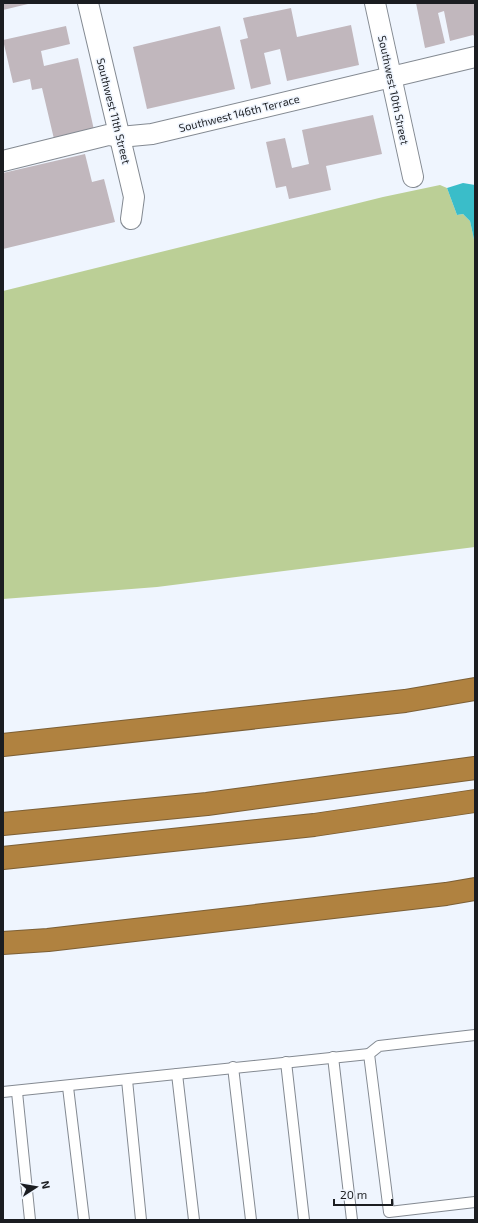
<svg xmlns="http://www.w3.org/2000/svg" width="478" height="1223" font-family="'Exo 2',sans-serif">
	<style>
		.green { fill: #bbcf96 }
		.water { fill: #3abdc9 }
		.building { fill: #c1b7bd }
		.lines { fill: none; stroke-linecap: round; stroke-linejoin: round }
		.service-casing { stroke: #848a92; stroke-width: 12 }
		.minor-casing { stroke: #848a92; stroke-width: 22 }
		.motorway-casing { stroke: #7c5f35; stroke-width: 24 }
		.service { stroke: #fff; stroke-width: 10 }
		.minor { stroke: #fff; stroke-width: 20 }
		.motorway { stroke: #b08240; stroke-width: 22 }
		.labels { text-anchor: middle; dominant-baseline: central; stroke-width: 3; stroke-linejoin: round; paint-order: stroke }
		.street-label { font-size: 11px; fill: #1b1d21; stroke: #eff5fe }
	</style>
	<rect width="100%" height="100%" fill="#eff5fe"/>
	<path class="green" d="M440,185L447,188L457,215L463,214L470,221L475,244V547L157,587L3,599V291L383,197Z"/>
	<path class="water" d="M463,183L475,185V244L470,221L463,214L457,215L447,188Z"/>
	<g class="building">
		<path d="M3,3H28V4L3,10Z"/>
		<path d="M416,3H475V37L473,35L450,41L444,11L438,13L445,43L425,48Z"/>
		<path d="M291,8L297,37L351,25L359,65L287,81L280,49L264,53L271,84L251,89L240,40L248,38L243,18Z"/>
		<path d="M66,26L70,44L41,51L44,66L78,58L94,130L54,139L42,88L32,90L30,79L13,83L3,40Z"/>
		<path d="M220,26L235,89L147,109L133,47Z"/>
		<path d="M373,115L382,154L326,166L331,190L289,199L286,186L276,188L266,142L285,138L292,168L309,164L302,130Z"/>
		<path d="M85,154L92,182L104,179L115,222L3,249V173Z"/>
	</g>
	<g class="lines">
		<g class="service-casing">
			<g id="service">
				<path d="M475,1035L379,1046L369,1054L389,1212L475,1202"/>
				<path d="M333,1057L352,1220"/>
				<path d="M286,1062L304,1220"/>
				<path d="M233,1067L251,1220"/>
				<path d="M177,1074L194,1220"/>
				<path d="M127,1080L141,1220"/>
				<path d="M68,1087L84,1220"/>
				<path d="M3,1092L369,1054"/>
				<path d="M17,1092L30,1220"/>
			</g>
		</g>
		<g class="minor-casing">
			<g id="minor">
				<path d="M88,3L134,197L131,219"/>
				<path d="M375,3L413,177"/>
				<path d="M3,161L108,135L120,137L152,134L475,57"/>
			</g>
		</g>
		<g class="motorway-casing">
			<g id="motorway">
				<path d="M3,745L405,701L475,689"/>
				<path d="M3,824L207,804L475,768"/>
				<path d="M3,858L314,825L475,801"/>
				<path d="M3,943L48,940L446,894L475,889"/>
			</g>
		</g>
		<use href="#service" class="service"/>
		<use href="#minor" class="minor"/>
		<use href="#motorway" class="motorway"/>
	</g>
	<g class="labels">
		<g class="street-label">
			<text transform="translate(394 90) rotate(78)">Southwest 10th Street</text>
			<text transform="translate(114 111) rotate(76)">Southwest 11th Street</text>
			<text transform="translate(239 113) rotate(-14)">Southwest 146th Terrace</text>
		</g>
	</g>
	<rect width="478" height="1223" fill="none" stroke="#1b1d21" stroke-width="8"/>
	<g transform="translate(36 1187) rotate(78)" stroke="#eff5fe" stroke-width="3" paint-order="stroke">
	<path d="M0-3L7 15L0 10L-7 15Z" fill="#1b1d21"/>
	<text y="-6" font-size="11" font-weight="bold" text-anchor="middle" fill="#1b1d21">N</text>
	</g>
	<path d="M334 1199v6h58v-6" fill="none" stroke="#1b1d21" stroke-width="2"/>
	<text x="340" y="1199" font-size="12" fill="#1b1d21" stroke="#eff5fe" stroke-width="3" paint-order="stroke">20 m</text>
</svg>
